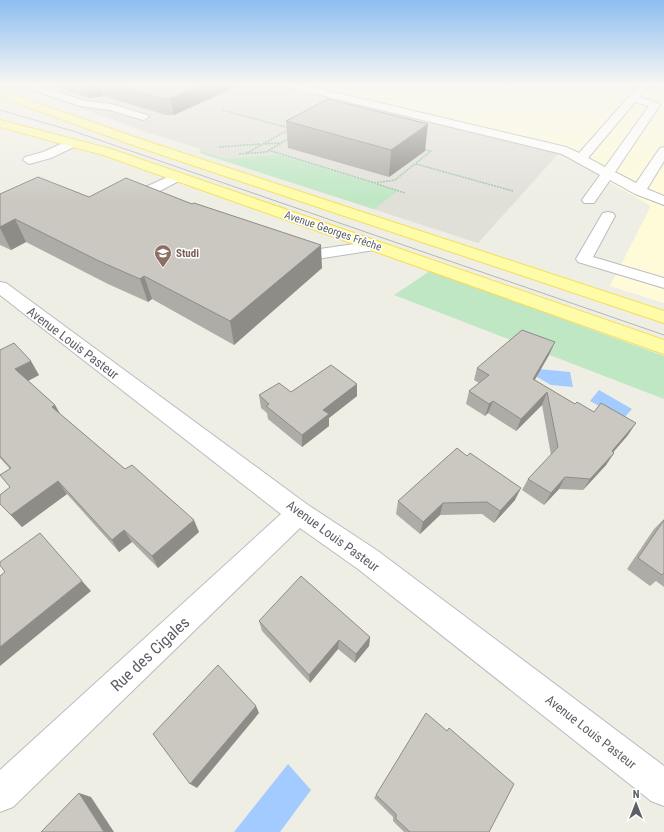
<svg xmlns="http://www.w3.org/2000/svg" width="664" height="832" font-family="'Roboto Condensed',sans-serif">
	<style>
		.commercial { fill: #fffbd9 }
		.industrial { fill: #e0dfd8 }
		.green { fill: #bfe7c4 }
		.water { fill: #a4cbff }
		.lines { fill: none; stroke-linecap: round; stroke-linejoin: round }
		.minor-casing { stroke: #b9bbc0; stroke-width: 2 }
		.major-casing { stroke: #f7de55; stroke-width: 2 }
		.path { stroke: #97c6aa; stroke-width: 1.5; stroke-dasharray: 2 1; stroke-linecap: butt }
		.minor { fill: #fff; fill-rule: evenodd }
		.major { fill: #fffca9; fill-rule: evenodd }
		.tram { stroke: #b5b6b6; stroke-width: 1 }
		.wall { fill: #aeaca6 }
		.shaded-wall { fill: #8d8c87 }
		.building { fill: #cac8c1; stroke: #8d8c87 }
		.labels { text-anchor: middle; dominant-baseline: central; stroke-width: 3; stroke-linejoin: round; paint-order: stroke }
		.far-street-label { font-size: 11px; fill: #5c5f65; stroke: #fff }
		.far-education-label { font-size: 11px; font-weight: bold; fill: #785e54; stroke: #fff; text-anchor: start }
		.street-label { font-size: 13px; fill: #5c5f65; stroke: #fff }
		.near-street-label { font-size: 16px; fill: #5c5f65; stroke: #fff }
	</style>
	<rect width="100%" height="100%" fill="#efeee4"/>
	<path class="commercial" d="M275,84H664V303L610,286L651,206L559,153Z"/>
	<path class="industrial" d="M20,84H275L559,153L478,243L200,153L201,149L152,134L19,86Z"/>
	<g class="green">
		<path d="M201,151L225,159L278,155L398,191L374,209L200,153Z"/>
		<path d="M430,271L664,356V399L394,295Z"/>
	</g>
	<g class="water">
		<path d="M529,368L570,372L573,387L551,385L530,373Z"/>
		<path d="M599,390L632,409L623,419L590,401Z"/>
		<path d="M288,764L311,790L280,832H234Z"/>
	</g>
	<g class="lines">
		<g class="minor-casing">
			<g id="minor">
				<path d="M34,84H44L43,87L85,101L111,104L147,115L149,117L143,120L110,110L80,106L33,90L32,88Z"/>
				<path d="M282,84H300L566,147L579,153L640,84H650L640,97L659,103L660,105L615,172L636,183L660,148L664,147V161L647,189L664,196V205L635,194L610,180L594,203H584L582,200L600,175L562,154L283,86ZM635,102L649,106L605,167L588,158Z"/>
				<path d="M72,139L76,140L78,143L76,146L51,158L29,164L23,160L25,157L43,152Z"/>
				<path d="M176,173L181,174L183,177L181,180L154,194L163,197L165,200L163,203C155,205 140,201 135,194L137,191Z"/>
				<path d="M608,212L613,213L615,216L593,257L664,278V288L578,262L576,259L601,216L603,213Z"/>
				<path d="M375,241L381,243L383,246L381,249L304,261L287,254L285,251L287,248L293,246L306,251Z"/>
				<path d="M0,282L6,283L308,505L378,551L664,766V806L651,801L358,569L300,528L13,807L0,812V770L281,514L0,295Z"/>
			</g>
		</g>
		<g class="major-casing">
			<g id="major">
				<path d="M0,90L149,142L664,311V323L141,148L0,97Z"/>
				<path d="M0,120L111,149L664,340V354L103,155L0,127Z"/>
			</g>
		</g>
		<g class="path">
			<path d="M222,110L289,128"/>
			<path d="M265,144L280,143"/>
			<path d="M219,147L260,144"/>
			<path d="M268,150L375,183L395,180L431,151L422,149"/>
			<path d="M247,153L288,130"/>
			<path d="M239,154L266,152L290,138"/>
			<path d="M416,164L513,191"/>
			<path d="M377,184L405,193"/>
		</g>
		<use href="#minor" class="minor"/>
		<use href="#major" class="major"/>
		<path class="tram" d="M0,110L76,132L664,335"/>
	</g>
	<g class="wall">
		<path d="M45,84H242L174,115H166L103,96L89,98Z"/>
		<path d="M286,121L425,151L389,177L288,148Z"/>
		<path d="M0,194L89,197L322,268L234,345L152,299L148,302L108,284L26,242L11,250L0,245Z"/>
		<path d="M0,350L39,375L28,381L55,405L60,414L199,532L158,568L132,542L119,552L67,494L22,527L0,504L10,487L0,475L10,469L0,458Z"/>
		<path d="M549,355L534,380L628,435L613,452L614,453L606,465L583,490L559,489L544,505L522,490L528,479L551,455L542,405L516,431L488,413L485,416L466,404L469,391L479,383L474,380L477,368Z"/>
		<path d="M357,384V396L329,418V426L302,447L268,419L267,413L261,408L259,395L291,392Z"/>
		<path d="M515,500L494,523L482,514L440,515L420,534L396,514L398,501Z"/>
		<path d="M664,519V587L656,581L650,586L627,569L654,529Z"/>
		<path d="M259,621L370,637L369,646L355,663L338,649L310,683L262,631Z"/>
		<path d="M376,795L489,832H404L393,821V817L374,798Z"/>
	</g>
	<g class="shaded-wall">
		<path d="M85,84H99L103,96L89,98Z"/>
		<path d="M205,84H242L174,115L170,98Z"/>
		<path d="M428,124L425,151L389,177L391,150Z"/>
		<path d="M15,219L26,242L11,250L0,228V227Z"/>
		<path d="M321,245L322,268L234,345L230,321Z"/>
		<path d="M144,276L152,299L148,302L140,279Z"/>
		<path d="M555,342L549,355L528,392L533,379Z"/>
		<path d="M31,361L39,375L24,383L15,369Z"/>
		<path d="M357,384V396L329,418V426L302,447V435L323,410Z"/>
		<path d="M547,392L542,405L516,431L521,419Z"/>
		<path d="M493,401L488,413L485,416L489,404Z"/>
		<path d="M55,405L63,419L52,407Z"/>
		<path d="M636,423L628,435L604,463L612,451Z"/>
		<path d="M614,453L606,465L583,490L590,479Z"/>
		<path d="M565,477L559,489L544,505L551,493Z"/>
		<path d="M58,481L67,494L22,527L11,515Z"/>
		<path d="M521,488L515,500L494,523L500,511Z"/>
		<path d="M443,503L440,515L420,534L423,522Z"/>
		<path d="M194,520L199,532L158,568L152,556Z"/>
		<path d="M124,530L132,542L119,552L112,540Z"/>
		<path d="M82,581L91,591L0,666V647Z"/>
		<path d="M370,637L369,646L355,663L356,654Z"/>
		<path d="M339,640L338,649L310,683L309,675Z"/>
		<path d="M256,706L259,713L197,788L190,784Z"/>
		<path d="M79,793L91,797L114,832H104Z"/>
	</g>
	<g class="building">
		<path d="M110,84H205L170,98L163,99Z"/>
		<path d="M328,99L428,124L391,150L286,121Z"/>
		<path d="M38,177L89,197L126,178L192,204L194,203L321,245L230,321L144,276L140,279L99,261L15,219L0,227V194Z"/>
		<path d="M522,330L555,342L533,379L575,404L577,402L594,412L601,403L636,423L612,451L614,453L590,479L565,477L551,493L528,479L558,447L547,392L521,419L493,401L489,404L469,391L489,375L477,368Z"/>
		<path d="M14,343L31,361L15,369L55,405L52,407L125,469L132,465L194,520L152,556L124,530L112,540L58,481L11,515L0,504V495L10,487L0,475L11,468L0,456V350Z"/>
		<path d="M331,365L357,384L323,410L329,414L302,435L266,406L269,404L259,395L279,383L291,392Z"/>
		<path d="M457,448L467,456L470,453L521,488L500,511L487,502L443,503L423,522L398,501Z"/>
		<path d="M664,520V573L662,575L638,558Z"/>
		<path d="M40,533L82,581L0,647V576L5,572L0,565V562Z"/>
		<path d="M301,576L370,637L356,654L339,640L309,675L259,621Z"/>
		<path d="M218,665L256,706L190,784L153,734Z"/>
		<path d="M426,713L447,731L449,728L514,784L489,832H410L396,819V814L376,795Z"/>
		<path d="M79,793L104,832H41Z"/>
	</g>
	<linearGradient id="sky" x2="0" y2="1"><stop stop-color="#8dbdf1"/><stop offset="0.42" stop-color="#f8f7f3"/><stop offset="1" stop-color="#f8f7f3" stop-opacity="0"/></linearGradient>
	<rect width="664" height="201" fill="url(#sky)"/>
	<defs>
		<g id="university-pin" transform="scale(0.9)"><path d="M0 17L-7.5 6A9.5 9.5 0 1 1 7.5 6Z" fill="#8d6e63" stroke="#fff"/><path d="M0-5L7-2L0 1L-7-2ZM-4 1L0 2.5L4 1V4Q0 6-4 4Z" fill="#fff"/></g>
	</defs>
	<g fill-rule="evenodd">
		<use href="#university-pin" x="163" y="253"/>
	</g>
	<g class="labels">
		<g class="far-street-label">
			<text transform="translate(333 231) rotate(19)">Avenue Georges Frêche</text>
		</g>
		<g class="far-education-label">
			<text x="176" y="253">Studi</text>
		</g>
		<g class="street-label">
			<text transform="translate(73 343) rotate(37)">Avenue Louis Pasteur</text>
			<text transform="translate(333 536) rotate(36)">Avenue Louis Pasteur</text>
			<text transform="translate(591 732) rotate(38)">Avenue Louis Pasteur</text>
		</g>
		<g class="near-street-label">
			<text transform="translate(150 654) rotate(-43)">Rue des Cigales</text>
		</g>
	</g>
	<g transform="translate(636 804)" stroke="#ffffff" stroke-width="3" paint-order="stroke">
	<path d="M0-3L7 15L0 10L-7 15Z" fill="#5c5f65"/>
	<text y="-6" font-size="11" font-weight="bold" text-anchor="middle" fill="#5c5f65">N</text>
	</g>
</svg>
